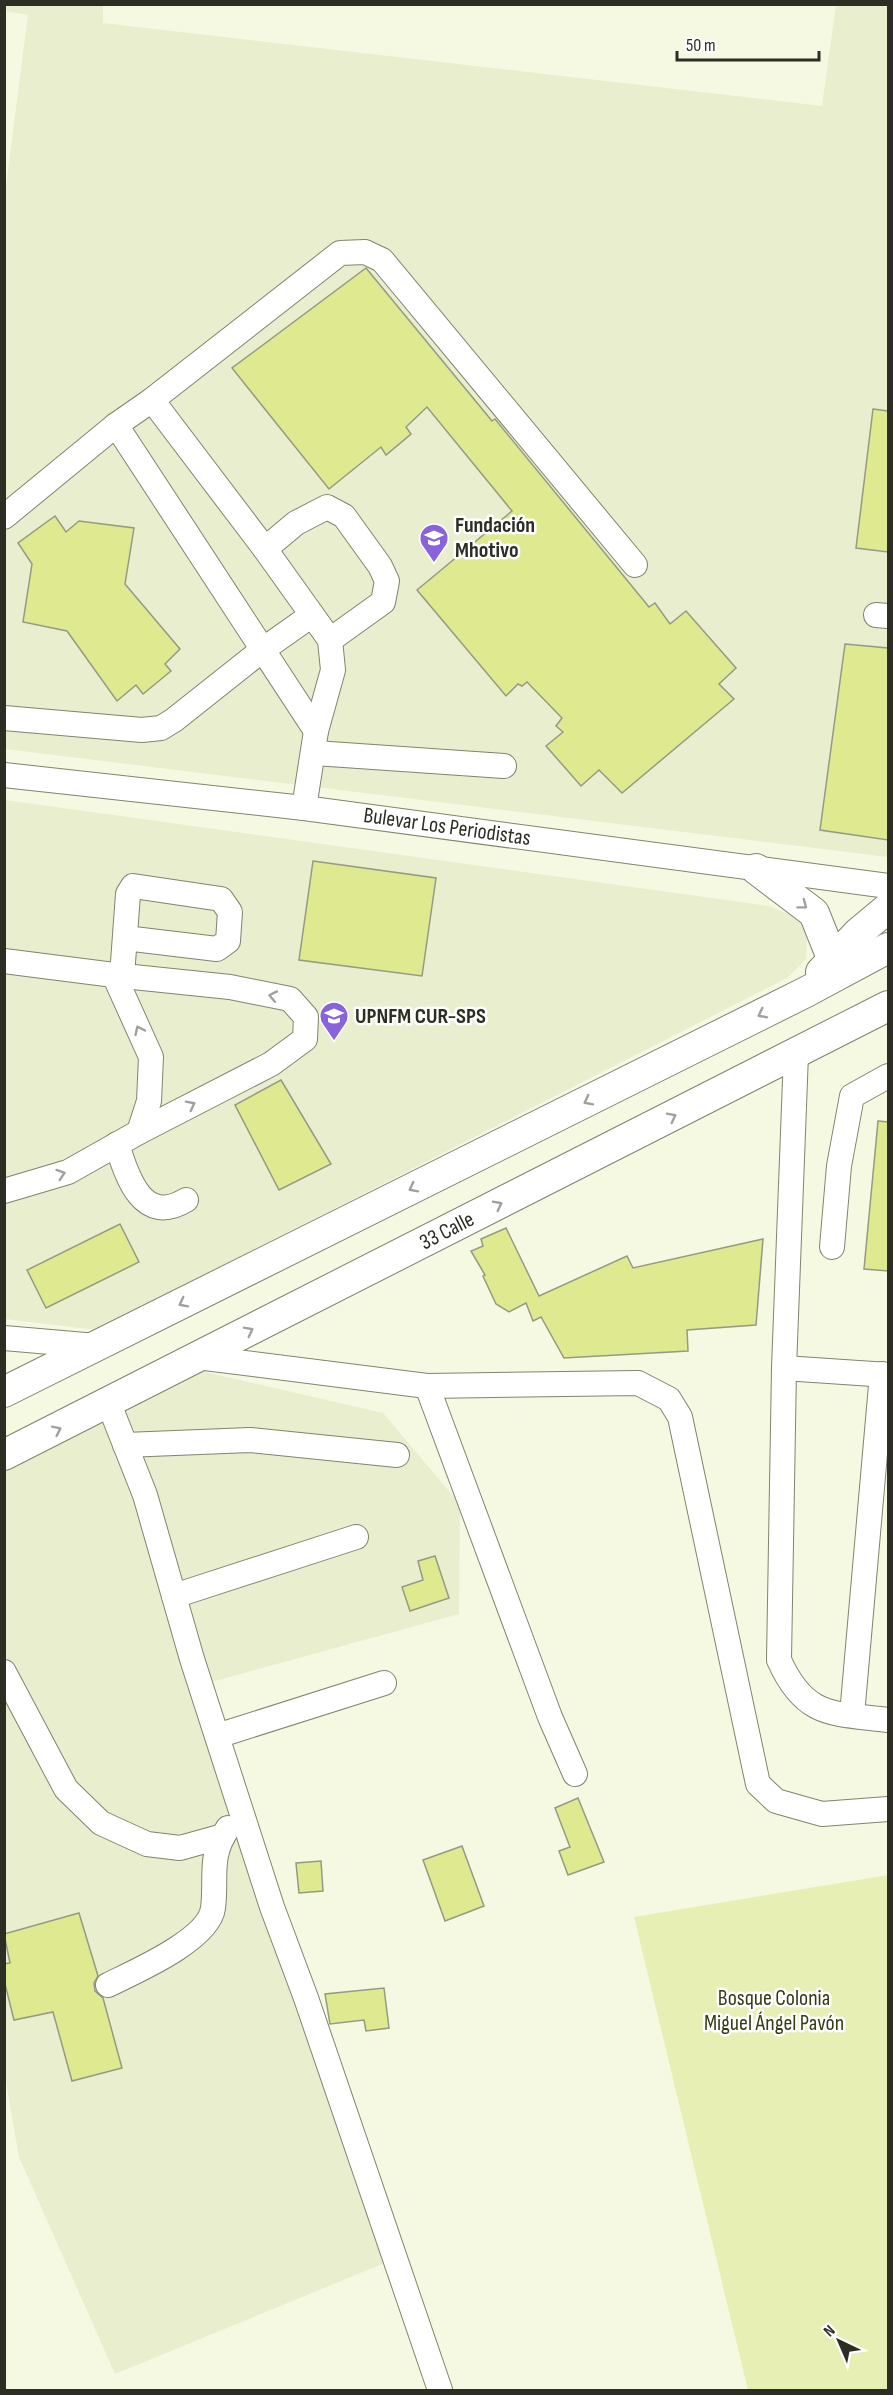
<svg xmlns="http://www.w3.org/2000/svg" width="893" height="2395" font-family="'Sofia Sans Condensed',sans-serif">
	<style>
		.built { fill: #e9eecf }
		.green { fill: #e7efb4 }
		.building { fill: #dfe98f; stroke: #969a84; stroke-width: 1.5 }
		.lines { fill: none; stroke-linecap: round; stroke-linejoin: round }
		.minor-casing { stroke: #81846e; stroke-width: 26 }
		.major-casing { stroke: #81846e; stroke-width: 32 }
		.minor { stroke: #fff; stroke-width: 24 }
		.major { stroke: #fff; stroke-width: 30 }
		.oneway { stroke: #a0a19c }
		.labels { text-anchor: middle; dominant-baseline: central; stroke-width: 5; stroke-linejoin: round; paint-order: stroke }
		.poi-label { font-size: 22px; font-weight: bold; fill: #2c2e24; stroke: #fff; text-anchor: start }
		.street-label { font-size: 22px; fill: #2c2e24; stroke: #fff }
		.park-label { font-size: 22px; fill: #363a13; stroke: #fff }
	</style>
	<rect width="100%" height="100%" fill="#f5f9e1"/>
	<g class="built">
		<path d="M5,5H103V23L822,106L836,5H888V857L5,749L4,201L28,15L5,11Z"/>
		<path d="M5,800L769,906L798,918L807,938L806,959L787,978L96,1330L5,1319Z"/>
		<path d="M175,1365L383,1413L460,1504L459,1614L208,1683L392,2260L115,2374L19,2157L5,2077L4,1461Z"/>
	</g>
	<path class="green" d="M888,1875V2390H748L634,1917Z"/>
	<g class="building">
		<path d="M366,268L492,421L495,419L649,607L655,603L670,624L686,611L736,668L719,684L734,699L622,793L599,770L581,786L546,746L563,732L556,726L562,718L527,682L522,686L518,684L506,696L417,590L512,511L427,407L406,427L411,434L386,455L381,447L329,489L232,368Z"/>
		<path d="M873,409L888,411V552L856,548Z"/>
		<path d="M55,516L66,532L79,521L134,528L125,584L180,649L165,664L171,671L143,694L136,685L117,701L67,631L23,622L32,564L18,543Z"/>
		<path d="M845,644L888,648V840L820,830Z"/>
		<path d="M313,861L436,878L422,976L299,960Z"/>
		<path d="M281,1080L331,1164L279,1190L235,1105Z"/>
		<path d="M878,1121L888,1122V1271L864,1269Z"/>
		<path d="M120,1224L139,1262L46,1308L27,1270Z"/>
		<path d="M506,1228L539,1296L627,1256L633,1268L763,1239L756,1325L687,1330L688,1351L564,1358L541,1317L533,1321L526,1303L509,1312L496,1304L483,1276L485,1275L471,1251L483,1246L481,1239Z"/>
		<path d="M435,1556L449,1598L410,1611L402,1587L423,1580L418,1561Z"/>
		<path d="M578,1798L604,1862L568,1875L559,1851L570,1847L555,1808Z"/>
		<path d="M462,1846L484,1906L445,1921L423,1860Z"/>
		<path d="M321,1861L323,1891L299,1893L296,1863Z"/>
		<path d="M79,1913L98,1976L94,1983L95,1991L103,1998L122,2068L72,2081L53,2012L14,2020L4,1980V1964L10,1963L4,1934Z"/>
		<path d="M384,1988L389,2028L366,2031L364,2020L330,2024L325,1994Z"/>
	</g>
	<g class="lines">
		<g class="minor-casing">
			<g id="minor">
				<path d="M152,400L340,253L365,252L382,260L635,565"/>
				<path d="M116,425L316,731"/>
				<path d="M4,517L116,425L152,400L265,549L330,640L333,670L316,731L304,808"/>
				<path d="M265,549L296,523L327,507L344,516L380,566L387,581L383,602L330,640"/>
				<path d="M876,615L888,616"/>
				<path d="M4,718L142,730L161,728L174,720L261,651L312,615"/>
				<path d="M315,753L504,766"/>
				<path d="M4,775L304,808L888,886"/>
				<path d="M4,961L114,975L151,1057L149,1101L139,1132L68,1172L4,1191"/>
				<path d="M114,975L230,987L290,999L306,1017L305,1039L271,1064L139,1132"/>
				<path d="M122,976L128,894L133,886L221,899L230,912L228,941L217,949L125,938"/>
				<path d="M796,1054L784,1368L779,1660C805,1718 832,1713 888,1720"/>
				<path d="M117,1144C127,1178 143,1226 186,1200"/>
				<path d="M832,1247L839,1166L852,1096L888,1076"/>
				<path d="M4,1338L97,1346"/>
				<path d="M197,1357L427,1386L638,1383L669,1399L680,1417L758,1784L776,1801L822,1814L888,1809"/>
				<path d="M784,1368L888,1375"/>
				<path d="M427,1386L550,1717L575,1774"/>
				<path d="M109,1404L145,1495L192,1659L272,1907L306,1998L440,2390"/>
				<path d="M125,1445L250,1440L397,1455"/>
				<path d="M174,1596L356,1537"/>
				<path d="M4,1672L66,1789L101,1823L147,1844L180,1848L223,1836"/>
				<path d="M852,1715L882,1374"/>
				<path d="M217,1736L384,1683"/>
				<path d="M108,1985C134,1972 209,1940 213,1908C217,1877 208,1857 228,1828"/>
			</g>
		</g>
		<g class="major-casing">
			<g id="major">
				<path d="M756,869L814,913L832,958"/>
				<path d="M821,972L858,933L888,908"/>
				<path d="M4,1392L806,992L888,948"/>
				<path d="M4,1455L888,1006"/>
			</g>
		</g>
		<use href="#minor" class="minor"/>
		<use href="#major" class="major"/>
	</g>
	<defs><path id="oneway-chevron" d="M-2-3.5L2.5 0L-2 3.5" fill="none" stroke-width="1.6" stroke-linecap="round" stroke-linejoin="round" transform="scale(1.5)"/></defs>
	<g class="oneway">
		<use href="#oneway-chevron" transform="translate(803 905) rotate(37)"/>
		<use href="#oneway-chevron" transform="translate(273 996) rotate(-169)"/>
		<use href="#oneway-chevron" transform="translate(762 1014) rotate(153)"/>
		<use href="#oneway-chevron" transform="translate(139 1030) rotate(-115)"/>
		<use href="#oneway-chevron" transform="translate(588 1101) rotate(153)"/>
		<use href="#oneway-chevron" transform="translate(191 1105) rotate(-27)"/>
		<use href="#oneway-chevron" transform="translate(672 1117) rotate(-27)"/>
		<use href="#oneway-chevron" transform="translate(61 1174) rotate(-18)"/>
		<use href="#oneway-chevron" transform="translate(413 1188) rotate(153)"/>
		<use href="#oneway-chevron" transform="translate(498 1205) rotate(-27)"/>
		<use href="#oneway-chevron" transform="translate(183 1303) rotate(153)"/>
		<use href="#oneway-chevron" transform="translate(249 1331) rotate(-27)"/>
		<use href="#oneway-chevron" transform="translate(57 1430) rotate(-26)"/>
	</g>
	<defs>
		<g id="school-pin" transform="scale(1.5)"><path d="M0 17L-7.5 6A9.5 9.5 0 1 1 7.5 6Z" fill="#8863dd" stroke="#fff"/><path d="M0-5L7-2L0 1L-7-2ZM-4 1L0 2.5L4 1V4Q0 6-4 4Z" fill="#fff"/></g>
		<g id="university-pin" transform="scale(1.5)"><path d="M0 17L-7.5 6A9.5 9.5 0 1 1 7.5 6Z" fill="#8863dd" stroke="#fff"/><path d="M0-5L7-2L0 1L-7-2ZM-4 1L0 2.5L4 1V4Q0 6-4 4Z" fill="#fff"/></g>
	</defs>
	<g fill-rule="evenodd">
		<use href="#school-pin" x="434" y="538"/>
		<use href="#university-pin" x="334" y="1016"/>
	</g>
	<g class="labels">
		<g class="poi-label">
			<text x="455" y="525">Fundación<tspan x="455" dy="25">Mhotivo</tspan></text>
			<text x="355" y="1016">UPNFM CUR-SPS</text>
		</g>
		<g class="street-label">
			<text transform="translate(447 827) rotate(8)">Bulevar Los Periodistas</text>
			<text transform="translate(447 1231) rotate(-27)">33 Calle</text>
		</g>
		<g class="park-label">
			<text x="774" y="1998">Bosque Colonia<tspan x="774" dy="25">Miguel Ángel Pavón</tspan></text>
		</g>
	</g>
	<rect width="893" height="2395" fill="none" stroke="#2c2e24" stroke-width="12"/>
	<g transform="translate(839 2341) rotate(316)" stroke="#ffffff" stroke-width="4.5" paint-order="stroke">
	<path d="M0-4.5L10 22L0 15L-10 22Z" fill="#2c2e24"/>
	<text y="-9" font-size="16" font-weight="bold" text-anchor="middle" fill="#2c2e24">N</text>
	</g>
	<path d="M677 51v9h142v-9" fill="none" stroke="#2c2e24" stroke-width="3"/>
	<text x="686" y="51" font-size="18" fill="#2c2e24" stroke="#ffffff" stroke-width="4.5" paint-order="stroke">50 m</text>
</svg>
